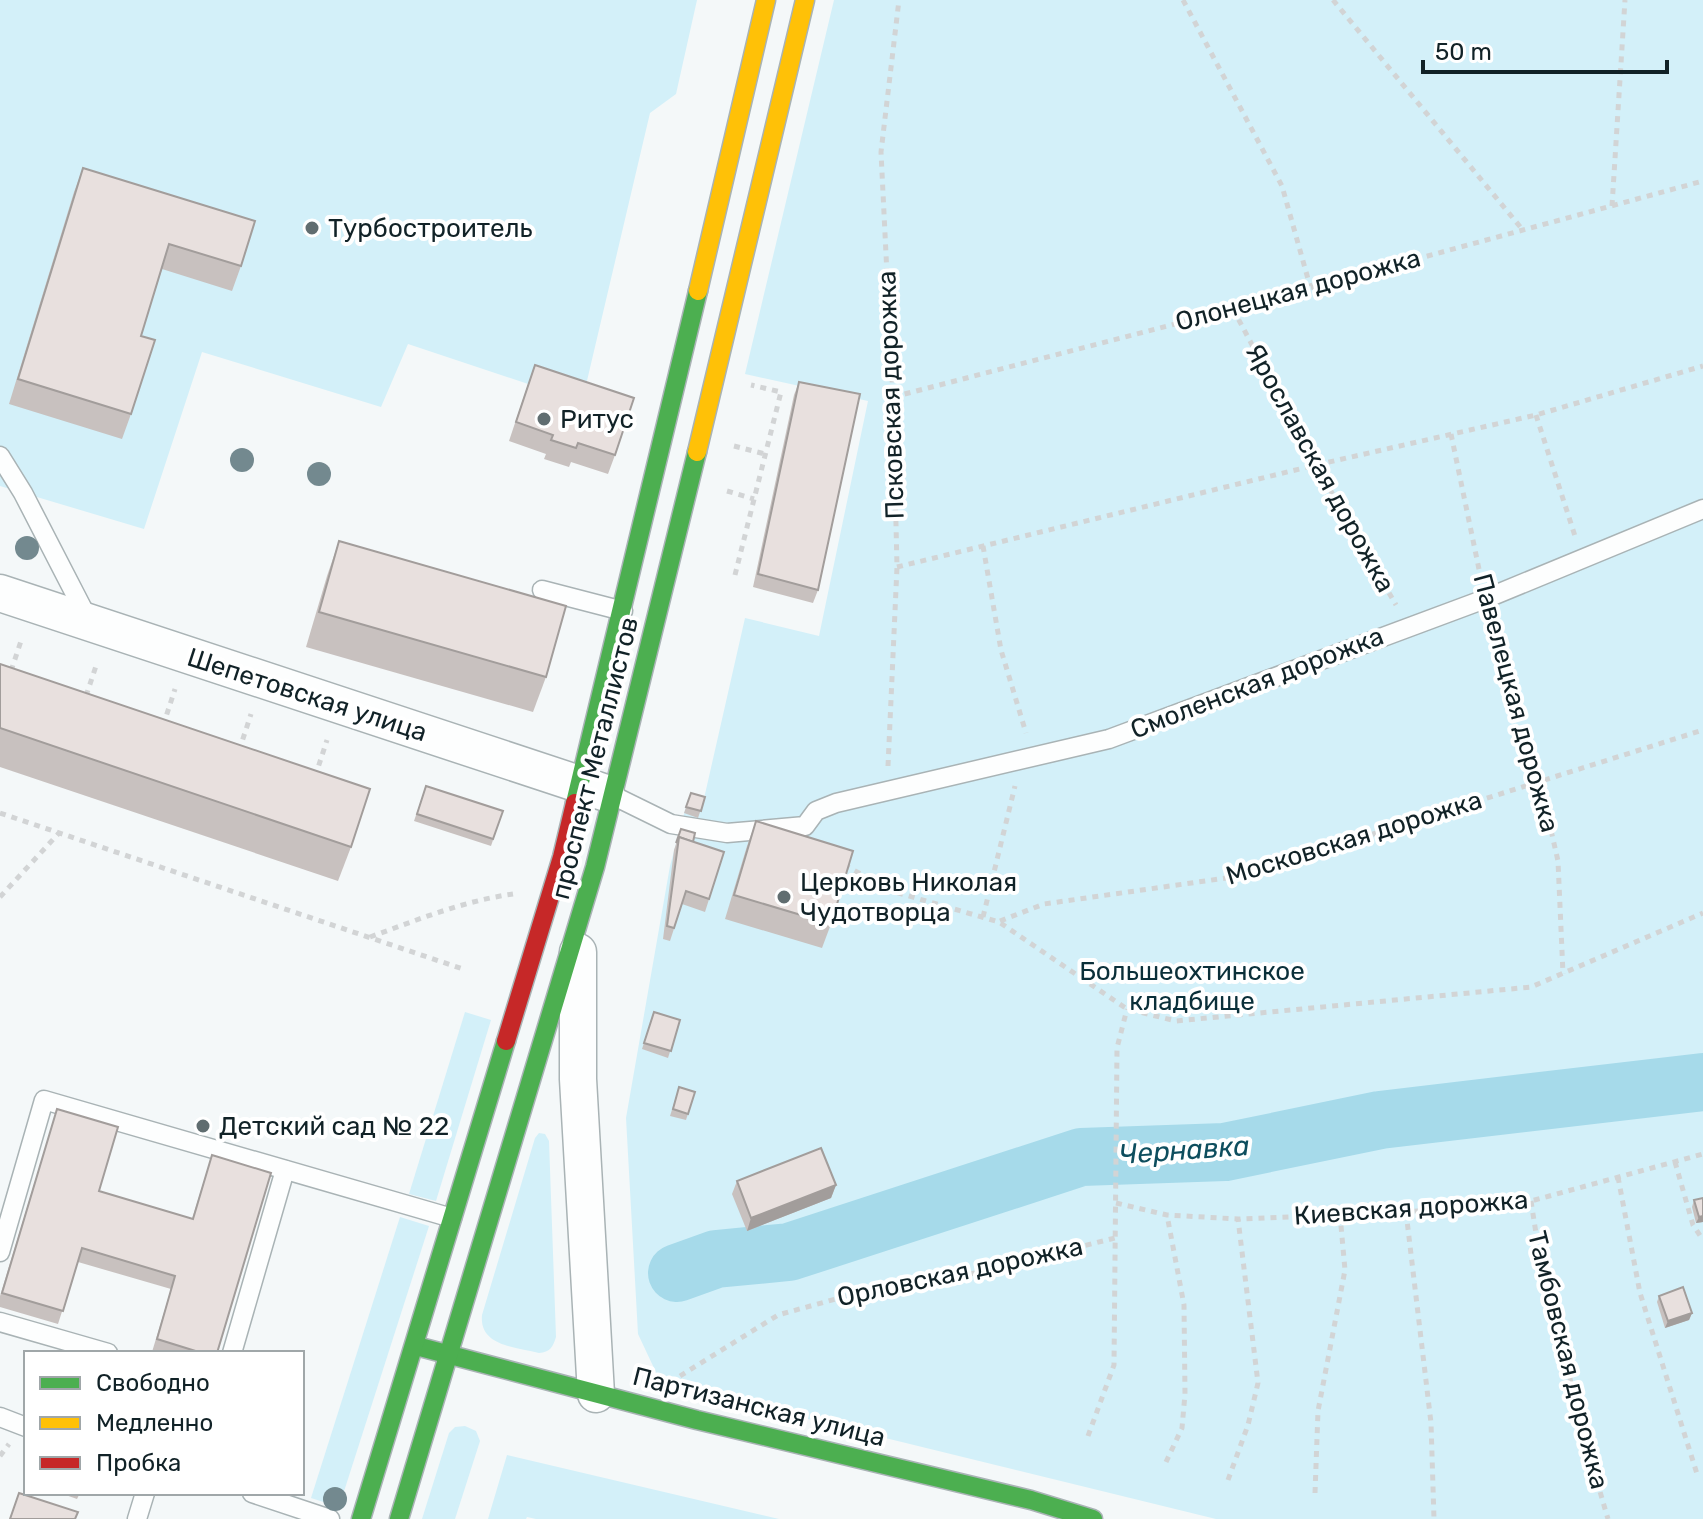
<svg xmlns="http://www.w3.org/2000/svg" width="1703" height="1519" font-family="Rubik,sans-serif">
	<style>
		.green { fill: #d3f0f9 }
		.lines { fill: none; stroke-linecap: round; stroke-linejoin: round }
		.river { stroke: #a6daea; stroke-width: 58 }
		.lane-casing { stroke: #a9b3b5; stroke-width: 21 }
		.street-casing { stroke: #a9b3b5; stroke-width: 39 }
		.fast-casing { stroke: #a9b3b5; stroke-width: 21 }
		.slow-casing { stroke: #a9b3b5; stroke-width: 21 }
		.jam-casing { stroke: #a9b3b5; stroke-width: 21 }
		.path { stroke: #d2d4d5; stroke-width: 5; stroke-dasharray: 6 6; stroke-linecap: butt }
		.lane { stroke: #fdfefe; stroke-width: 18 }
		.street { stroke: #fdfefe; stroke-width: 36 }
		.fast { stroke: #4caf50; stroke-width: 18 }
		.slow { stroke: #ffc107; stroke-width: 18 }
		.jam { stroke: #c62828; stroke-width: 18 }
		.tree { fill: #73898f }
		.wall { fill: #c8c1bf }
		.shaded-wall { fill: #a29d9b }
		.building { fill: #e8e0de; stroke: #a29d9b; stroke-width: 2 }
		.poi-dot { fill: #606d70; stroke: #fff; stroke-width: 3 }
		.labels { text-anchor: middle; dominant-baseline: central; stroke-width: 8; stroke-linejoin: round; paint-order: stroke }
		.poi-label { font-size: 26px; fill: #112227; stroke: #fff; text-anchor: start }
		.street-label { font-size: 26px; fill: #112227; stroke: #fff }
		.park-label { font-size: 26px; fill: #0a2f39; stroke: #fff }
		.water-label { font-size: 28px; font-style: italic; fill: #0e4e5e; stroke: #fff }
	</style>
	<rect width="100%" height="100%" fill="#f4f8f9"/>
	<g class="green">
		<path d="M0,0H697L676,94L650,113L582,402L408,344L381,407L202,352L144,529L0,486Z"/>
		<path d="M834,0H1703V1519H1216L661,1383L638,1334L626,1118L670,866L688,799L703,803L745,618L819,636L868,401L745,374Z"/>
		<path d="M465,1012L491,1020L436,1201L409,1194Z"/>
		<path d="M539,1133L545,1134L549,1141L556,1337C553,1347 550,1352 539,1353C515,1347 479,1346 482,1315L535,1138Z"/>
		<path d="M400,1217L429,1226L339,1507L311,1498Z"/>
		<path d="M465,1426L476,1431L480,1441L455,1519H422L449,1433L455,1427Z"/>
		<path d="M507,1455L779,1519H536L527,1517L526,1519H488Z"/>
	</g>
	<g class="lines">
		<path class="river" d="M677,1273L716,1259L789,1252L1081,1157L1225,1152L1380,1120L1703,1082"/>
		<g class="lane-casing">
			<g id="lane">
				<path d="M0,456L23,493L88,619"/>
				<path d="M542,590L623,611"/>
				<path d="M614,796L671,824L727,833L805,826L816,811L836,803L1109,739L1485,599L1703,509"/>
				<path d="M0,1252L44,1100L452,1218"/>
				<path d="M0,1322L108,1353"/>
				<path d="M232,1353L285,1170"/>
				<path d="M0,1417L26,1427"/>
				<path d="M252,1493L330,1519"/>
				<path d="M137,1519L145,1493"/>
			</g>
		</g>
		<g class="street-casing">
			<g id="street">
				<path d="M0,593L606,793"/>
				<path d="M578,952V1079L596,1394"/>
			</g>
		</g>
		<g class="fast-casing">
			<g id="fast">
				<path d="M575,803L698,291"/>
				<path d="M420,1347L697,1420L1031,1500L1093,1519"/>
				<path d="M361,1519L506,1041"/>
				<path d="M399,1519L595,867L697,452"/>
			</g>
		</g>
		<g class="slow-casing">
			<g id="slow">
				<path d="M698,291L766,0"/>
				<path d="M697,452L805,0"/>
			</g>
		</g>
		<g class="jam-casing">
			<path id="jam" d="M506,1041L562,857L575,803"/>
		</g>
		<g class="path">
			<path d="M1183,0L1282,186L1310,286"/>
			<path d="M1333,0L1522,229"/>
			<path d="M1612,206L1625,0"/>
			<path d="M1233,309L1316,465L1396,605"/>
			<path d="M893,397L1233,309L1703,181"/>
			<path d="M1536,415L1575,536"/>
			<path d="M1451,434L1480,574"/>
			<path d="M734,446L765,454"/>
			<path d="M727,491L754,499"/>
			<path d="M983,546L1001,650L1026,733"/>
			<path d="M897,567L1316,465L1536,415L1703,366"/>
			<path d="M735,575L781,392L751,385"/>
			<path d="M1492,623L1540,782L1558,861L1563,974"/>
			<path d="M11,671L22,638"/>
			<path d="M86,696L97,663"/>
			<path d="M163,726L175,689"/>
			<path d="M239,751L251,714"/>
			<path d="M888,766L897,567L893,397L881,152L899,0"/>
			<path d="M315,777L327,740"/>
			<path d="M0,813L463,969"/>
			<path d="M844,865L895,892L999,922L1127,1009L1176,1021L1531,987L1703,913"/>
			<path d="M0,897L59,833"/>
			<path d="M983,917L1015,786"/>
			<path d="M1000,921L1044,904L1240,876L1703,730"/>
			<path d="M370,937C417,920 463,901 513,894"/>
			<path d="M1675,1162L1693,1225L1703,1240"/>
			<path d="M1618,1177L1640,1293L1698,1477"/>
			<path d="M1531,1201L1542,1272L1561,1328L1575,1406L1608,1519"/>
			<path d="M1116,1203L1167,1215L1238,1219L1406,1212L1531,1201L1703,1154"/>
			<path d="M1406,1212L1431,1423L1434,1519"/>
			<path d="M680,1376L778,1315L904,1280H946L1115,1238"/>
			<path d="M1088,1436L1114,1365L1117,1048L1127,1009"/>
			<path d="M0,1456L9,1444"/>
			<path d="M1166,1462L1182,1428L1185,1394L1184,1305L1167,1215"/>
			<path d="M1228,1480L1248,1425L1258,1383L1238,1219"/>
			<path d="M1315,1493L1318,1411L1345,1270L1340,1215"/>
		</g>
		<use href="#lane" class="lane"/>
		<use href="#street" class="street"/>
		<use href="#fast" class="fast"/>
		<use href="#slow" class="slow"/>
		<use href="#jam" class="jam"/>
	</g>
	<g class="tree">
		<circle cx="242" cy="460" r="12"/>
		<circle cx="319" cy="474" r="12"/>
		<circle cx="27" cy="548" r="12"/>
		<circle cx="335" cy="1499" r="12"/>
	</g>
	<g class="wall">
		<path d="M83,168L241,266L232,291L162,269L141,336L131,414L122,439L9,404L74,192Z"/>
		<path d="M799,382L818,590L813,603L753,587L794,395Z"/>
		<path d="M528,384L615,455L608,474L571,462L569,467L544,459L546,454L509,441Z"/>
		<path d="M339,541L546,677L533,712L306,647L327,576Z"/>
		<path d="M0,664L351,847L338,881L0,767Z"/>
		<path d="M426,786L503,811L491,846L414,821Z"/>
		<path d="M691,793L705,797L698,818L684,813Z"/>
		<path d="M756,821L831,924L822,948L725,919L747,846Z"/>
		<path d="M681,829L693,842L724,852L705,912L682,904L670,941L663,939L674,850Z"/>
		<path d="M654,1012L680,1020L668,1058L642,1049Z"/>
		<path d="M679,1087L695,1092L686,1120L670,1116Z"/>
		<path d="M57,1109L99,1191L192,1219L212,1155L217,1353L152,1352L171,1289L78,1262L58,1324L0,1307V1296Z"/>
		<path d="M737,1181L836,1185L831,1198L747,1231L732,1194Z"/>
		<path d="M1703,1198V1222L1696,1223L1692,1207L1694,1200Z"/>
		<path d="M1659,1296L1692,1313L1689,1320L1665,1328L1657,1302Z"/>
		<path d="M60,1493H80L77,1499Z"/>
	</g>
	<g class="shaded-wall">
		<path d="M836,1185L831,1198L747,1231L751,1218Z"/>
		<path d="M1703,1216V1222L1696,1223L1699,1217Z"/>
		<path d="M1692,1313L1689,1320L1665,1328L1668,1321Z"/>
	</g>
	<g class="building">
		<path d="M83,168L255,221L241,266L169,244L141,336L155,340L131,414L18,379Z"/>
		<path d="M535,365L634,398L615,455L578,443L576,448L551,440L553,435L516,422Z"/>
		<path d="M799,382L860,394L818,590L758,574Z"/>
		<path d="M339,541L566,606L546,677L319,612Z"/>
		<path d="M0,664L370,789L351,847L0,728Z"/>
		<path d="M426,786L503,811L493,839L417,814Z"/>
		<path d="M691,793L705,797L701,811L686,807Z"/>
		<path d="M756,821L853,851L831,924L734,895Z"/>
		<path d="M681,829L695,833L693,842L679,837L676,843Z"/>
		<path d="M679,837L724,852L709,899L686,891L674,928L667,926Z"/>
		<path d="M654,1012L680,1020L671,1051L644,1043Z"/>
		<path d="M679,1087L695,1092L688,1114L673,1109Z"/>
		<path d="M57,1109L118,1127L99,1191L193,1219L212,1155L271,1173L217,1353H202L157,1339L175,1276L82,1248L63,1311L2,1293Z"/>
		<path d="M821,1148L836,1185L751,1218L737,1181Z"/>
		<path d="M1703,1198V1216L1699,1217L1694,1200Z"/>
		<path d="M1683,1287L1692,1313L1668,1321L1659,1296Z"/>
		<path d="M19,1493L78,1512L75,1519H10Z"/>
	</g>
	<g class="poi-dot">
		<circle cx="312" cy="228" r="8"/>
		<circle cx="544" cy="419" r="8"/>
		<circle cx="784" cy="897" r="8"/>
		<circle cx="203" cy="1126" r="8"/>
	</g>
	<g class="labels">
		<g class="poi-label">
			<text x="328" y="228">Турбостроитель</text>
			<text x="560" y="419">Ритус</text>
			<text x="800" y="882">Церковь Николая<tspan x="800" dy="30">Чудотворца</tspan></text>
			<text x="219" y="1126">Детский сад № 22</text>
		</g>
		<g class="street-label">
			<text transform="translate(1298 290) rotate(-15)">Олонецкая дорожка</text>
			<text transform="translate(891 395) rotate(-92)">Псковская дорожка</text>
			<text transform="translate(1320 468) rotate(61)">Ярославская дорожка</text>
			<text transform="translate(1257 683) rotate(-21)">Смоленская дорожка</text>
			<text transform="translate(307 695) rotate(18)">Шепетовская улица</text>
			<text transform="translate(1516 703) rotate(75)">Павелецкая дорожка</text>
			<text transform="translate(595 758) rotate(-76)">проспект Металлистов</text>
			<text transform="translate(1354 838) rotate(-17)">Московская дорожка</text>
			<text transform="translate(1411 1208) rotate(-4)">Киевская дорожка</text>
			<text transform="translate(960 1272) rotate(-12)">Орловская дорожка</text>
			<text transform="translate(1568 1360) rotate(76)">Тамбовская дорожка</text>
			<text transform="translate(759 1407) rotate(14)">Партизанская улица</text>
		</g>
		<g class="park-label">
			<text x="1192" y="971">Большеохтинское<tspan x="1192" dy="30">кладбище</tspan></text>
		</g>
		<g class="water-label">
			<text transform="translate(1184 1150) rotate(-4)">Чернавка</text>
		</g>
	</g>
	<rect x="24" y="1351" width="280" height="144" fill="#ffffff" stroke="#a0a7a9" stroke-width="2"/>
	<rect x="40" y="1377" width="40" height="12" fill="#4caf50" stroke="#a0a7a9" stroke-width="2"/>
	<text x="96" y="1391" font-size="24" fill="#112227">Свободно</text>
	<rect x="40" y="1417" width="40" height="12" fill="#ffc107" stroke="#a0a7a9" stroke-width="2"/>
	<text x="96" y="1431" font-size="24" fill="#112227">Медленно</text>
	<rect x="40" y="1457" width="40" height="12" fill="#c62828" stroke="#a0a7a9" stroke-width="2"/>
	<text x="96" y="1471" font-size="24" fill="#112227">Пробка</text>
	<path d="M1423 60v12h244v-12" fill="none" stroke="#112227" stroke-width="4"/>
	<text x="1435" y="60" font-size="24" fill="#112227" stroke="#ffffff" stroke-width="6" paint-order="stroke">50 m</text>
</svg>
